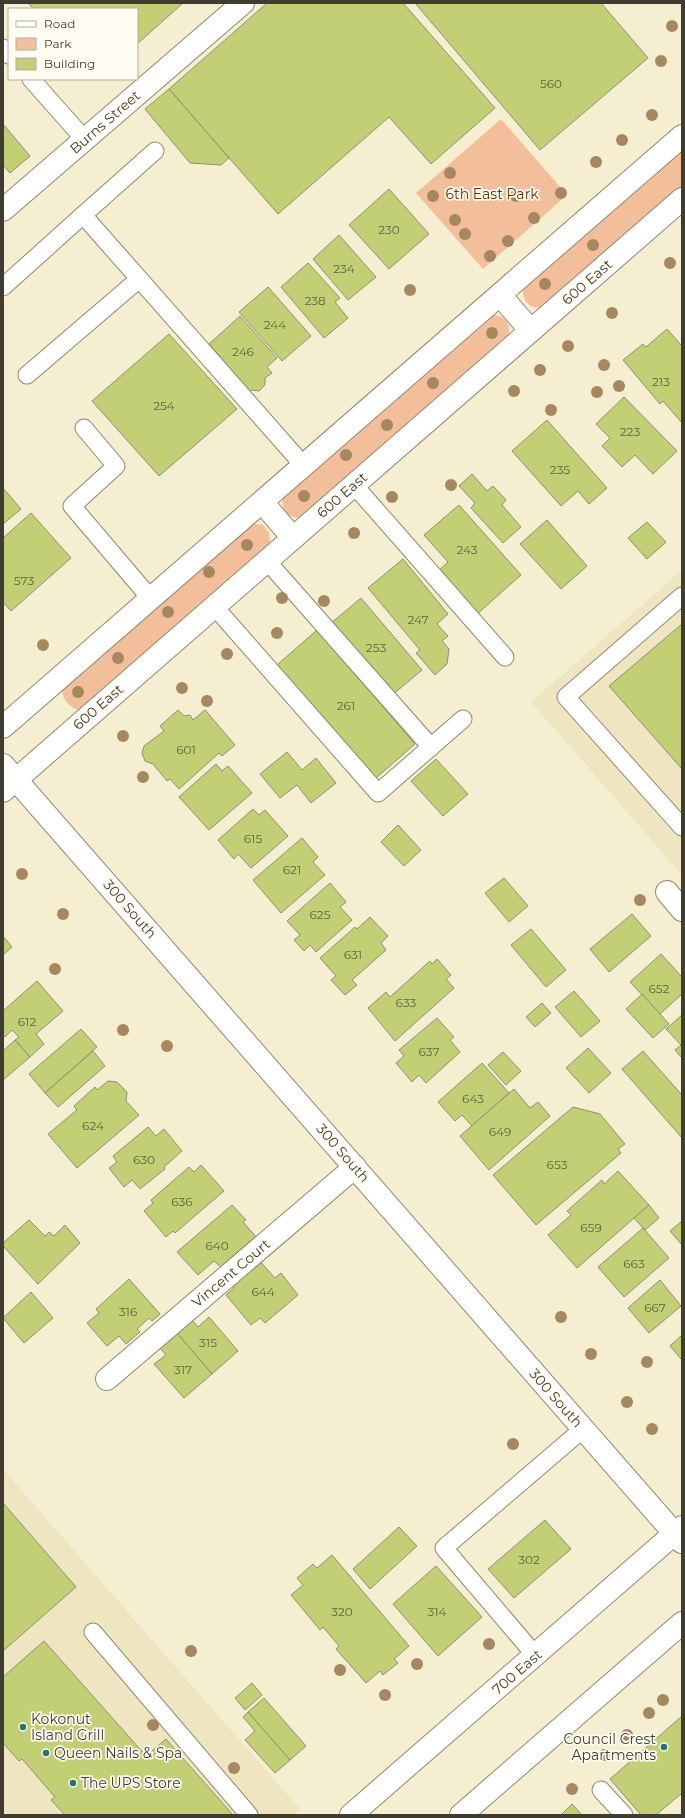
<svg xmlns="http://www.w3.org/2000/svg" width="685" height="1818" font-family="Montserrat,sans-serif">
	<style>
		.built { fill: #efe6c1 }
		.green { fill: #f3bf9b }
		.building { fill: #c3cf74; stroke: #8c9075 }
		.lines { fill: none; stroke-linecap: round; stroke-linejoin: round }
		.service-casing { stroke: #8f886e; stroke-width: 19 }
		.minor-casing { stroke: #8f886e; stroke-width: 24 }
		.tertiary-casing { stroke: #8f886e; stroke-width: 24 }
		.primary-casing { stroke: #8f886e; stroke-width: 24 }
		.service { stroke: #fff; stroke-width: 17 }
		.minor { stroke: #fff; stroke-width: 22 }
		.tertiary { stroke: #fff; stroke-width: 22 }
		.primary { stroke: #fff; stroke-width: 22 }
		.tree { fill: #a58760 }
		.poi-dot { fill: #287271; stroke: #fefbf0; stroke-width: 1.5 }
		.labels { text-anchor: middle; dominant-baseline: central; stroke-width: 3.5; stroke-linejoin: round; paint-order: stroke }
		.number-label { font-size: 12px; fill: #606242 }
		.street-label { font-size: 14px; fill: #3f3d31; stroke: #fefbf0 }
		.park-label { font-size: 14px; fill: #633204; stroke: #fefbf0 }
		.poi-label { font-size: 14px; fill: #3f3d31; stroke: #fefbf0; text-anchor: start }
	</style>
	<rect width="100%" height="100%" fill="#f6eed1"/>
	<g class="built">
		<path d="M682,570V875L531,702Z"/>
		<path d="M3,1469L300,1809L294,1815H3Z"/>
	</g>
	<g class="green">
		<path d="M501,119L567,195L483,269L416,193Z"/>
		<path d="M682,148V188L548,306C533,311 522,305 523,288Z"/>
		<path d="M492,315C507,315 511,326 508,339L299,518C286,517 281,509 283,496Z"/>
		<path d="M255,524L263,525L269,533L270,543L265,552L79,711C69,706 63,701 62,689L246,528Z"/>
	</g>
	<g class="building">
		<path d="M28,3H183L137,44V9H34Z"/>
		<path d="M267,3H403L495,108L431,164L389,117L278,214L169,89Z"/>
		<path d="M415,3H601L648,58L540,150Z"/>
		<path d="M169,89L229,158L221,165L190,163L145,109Z"/>
		<path d="M3,124L30,156L10,173L3,165Z"/>
		<path d="M389,189L429,234L389,269L349,225Z"/>
		<path d="M339,235L376,277L348,300L313,259Z"/>
		<path d="M308,263L340,298L335,302L348,318L324,338L281,287Z"/>
		<path d="M268,287L311,336L282,361L239,312Z"/>
		<path d="M240,316L277,358L267,367L272,373L265,378V385L259,391L252,390L250,392L209,344Z"/>
		<path d="M667,329L682,346V423L663,401L660,404L623,360L643,344L646,347Z"/>
		<path d="M169,334L237,409L159,476L92,401Z"/>
		<path d="M624,397L677,451L653,474L635,455L622,467L602,446L610,438L596,424Z"/>
		<path d="M547,420L607,488L589,504L578,491L561,506L512,451Z"/>
		<path d="M472,474L487,491L493,486L506,500L502,505L521,527L503,543L471,508L475,503L459,486Z"/>
		<path d="M3,488L21,509L3,524Z"/>
		<path d="M459,505L521,575L475,616L437,572L448,562L424,535Z"/>
		<path d="M31,513L71,558L11,611L3,602V538Z"/>
		<path d="M547,520L587,566L561,589L520,544Z"/>
		<path d="M647,522L666,542L647,559L628,538Z"/>
		<path d="M403,559L448,614L437,624L448,636L442,641L449,649L447,664L435,675L416,653L420,650L368,588Z"/>
		<path d="M361,598L422,670L391,696L330,624Z"/>
		<path d="M682,624V769L609,686Z"/>
		<path d="M317,630L415,744L375,779L277,665Z"/>
		<path d="M178,710L184,716L190,715L193,720L205,710L235,745L222,756L219,753L179,789L170,779L167,781L153,764L145,761L142,753L144,746L164,731L160,726Z"/>
		<path d="M287,752L302,770L316,758L336,783L311,803L297,785L280,798L260,774Z"/>
		<path d="M436,759L468,794L443,816L411,781Z"/>
		<path d="M216,764L222,771L228,766L252,793L209,830L179,797Z"/>
		<path d="M253,809L259,815L265,810L288,836L251,868L238,854L234,859L218,840Z"/>
		<path d="M398,825L421,850L404,866L381,842Z"/>
		<path d="M302,838L318,857L313,862L325,875L281,913L253,880Z"/>
		<path d="M504,878L528,906L509,922L485,893Z"/>
		<path d="M330,883L346,902L340,907L352,920L316,952L310,945L304,951L294,940L300,935L287,921Z"/>
		<path d="M632,914L651,936L609,972L590,949Z"/>
		<path d="M370,917L388,936L381,943L386,950L352,980L357,985L345,995L331,980L336,976L320,958L355,927L357,929Z"/>
		<path d="M531,929L566,970L546,987L511,945Z"/>
		<path d="M3,936L12,947L3,955Z"/>
		<path d="M661,954L682,977V994L660,1014L630,982Z"/>
		<path d="M437,959L451,975L446,979L454,988L395,1041L368,1008L386,992L390,997L430,961L432,964Z"/>
		<path d="M37,981L63,1011L36,1034L44,1044L30,1057L15,1040L19,1037L12,1030L5,1037L3,1035V1011Z"/>
		<path d="M574,991L600,1021L581,1037L555,1007Z"/>
		<path d="M642,994L669,1024L653,1038L626,1009Z"/>
		<path d="M542,1003L551,1013L535,1027L526,1017Z"/>
		<path d="M682,1015V1058L675,1050L681,1045L666,1029Z"/>
		<path d="M437,1018L454,1037L450,1040L460,1052L426,1083L419,1075L412,1082L396,1063L404,1056L399,1050Z"/>
		<path d="M81,1029L97,1047L45,1093L29,1074Z"/>
		<path d="M15,1040L30,1057L3,1080V1051Z"/>
		<path d="M588,1048L611,1073L589,1093L566,1068Z"/>
		<path d="M93,1051L105,1066L58,1107L45,1093Z"/>
		<path d="M643,1051L682,1095V1138L622,1069Z"/>
		<path d="M503,1052L521,1071L506,1085L488,1065Z"/>
		<path d="M482,1063L509,1093L472,1126L462,1115L455,1121L438,1102Z"/>
		<path d="M108,1081L117,1082L127,1092L126,1101L139,1115L77,1168L48,1134L77,1110L74,1106L95,1087L97,1090Z"/>
		<path d="M514,1089L530,1108L538,1102L550,1116L489,1170L460,1136Z"/>
		<path d="M573,1107L600,1114L625,1144L618,1149L621,1153L536,1225L493,1175Z"/>
		<path d="M148,1127L156,1136L164,1129L182,1151L164,1167L165,1169L140,1189L132,1180L124,1187L109,1168L117,1162L113,1156Z"/>
		<path d="M201,1165L224,1191L175,1233L173,1231L166,1237L144,1211L153,1203L151,1200L189,1167L194,1172Z"/>
		<path d="M618,1171L649,1205L577,1268L548,1235L571,1215L567,1211L602,1180L604,1184Z"/>
		<path d="M232,1205L246,1220L243,1222L257,1238L222,1268L214,1261L198,1275L177,1252Z"/>
		<path d="M649,1205L659,1218L645,1230L634,1218Z"/>
		<path d="M29,1220L45,1236L49,1232L54,1236L65,1225L80,1243L38,1284L3,1246V1243Z"/>
		<path d="M682,1221V1245L670,1231Z"/>
		<path d="M643,1228L669,1258L624,1297L598,1267Z"/>
		<path d="M258,1259L275,1278L281,1273L298,1295L265,1323L260,1318L251,1325L226,1295L234,1288L226,1279Z"/>
		<path d="M129,1279L160,1314L152,1321L149,1318L137,1329L140,1332L126,1344L119,1336L107,1346L87,1323L99,1313L96,1309Z"/>
		<path d="M660,1280L681,1306L649,1333L628,1308Z"/>
		<path d="M31,1292L53,1318L24,1343L3,1318Z"/>
		<path d="M209,1317L238,1351L212,1374L177,1333L192,1320L198,1327Z"/>
		<path d="M177,1333L212,1374L184,1398L154,1364L166,1355L160,1348Z"/>
		<path d="M682,1335V1360L670,1346Z"/>
		<path d="M3,1503L76,1587L3,1651Z"/>
		<path d="M545,1520L571,1549L514,1598L488,1569Z"/>
		<path d="M399,1527L417,1546L370,1589L353,1569Z"/>
		<path d="M332,1555L409,1646L394,1659L398,1663L383,1675L380,1671L366,1683L336,1649L339,1646L323,1627L320,1630L291,1595L303,1585L297,1578L313,1564L317,1568Z"/>
		<path d="M436,1566L482,1617L438,1656L393,1604Z"/>
		<path d="M44,1641L146,1756L166,1739L233,1815H65L51,1800L55,1797L22,1759L19,1761L3,1743V1677Z"/>
		<path d="M252,1683L262,1695L245,1710L235,1698Z"/>
		<path d="M264,1698L306,1746L290,1760L248,1712Z"/>
		<path d="M248,1712L290,1760L275,1773L245,1740L255,1731L243,1717Z"/>
		<path d="M682,1716V1793L656,1815H641L610,1779Z"/>
		<path d="M572,1804L582,1815H561Z"/>
	</g>
	<g class="lines">
		<g class="service-casing">
			<g id="service">
				<path d="M3,48L9,55"/>
				<path d="M31,79L85,140"/>
				<path d="M155,151L83,215L304,466"/>
				<path d="M3,287L83,215"/>
				<path d="M27,375L138,280"/>
				<path d="M84,428L116,466L72,506L151,599"/>
				<path d="M354,485L505,657"/>
				<path d="M267,561L431,747"/>
				<path d="M682,596L566,697L682,827"/>
				<path d="M214,606L378,793L463,719"/>
				<path d="M93,1632L249,1815"/>
				<path d="M535,1655L444,1548L583,1429"/>
				<path d="M601,1790L624,1815"/>
			</g>
		</g>
		<g class="minor-casing">
			<g id="minor">
				<path d="M3,210L243,3"/>
				<path d="M500,295L531,331"/>
				<path d="M262,502L293,538"/>
				<path d="M3,727L682,136"/>
				<path d="M3,791L682,199"/>
				<path d="M667,892L682,910"/>
				<path d="M107,1379L355,1167"/>
			</g>
		</g>
		<g class="tertiary-casing">
			<path id="tertiary" d="M3,765L682,1542"/>
		</g>
		<g class="primary-casing">
			<g id="primary">
				<path d="M351,1815L682,1527"/>
				<path d="M461,1815L682,1623"/>
			</g>
		</g>
		<use href="#service" class="service"/>
		<use href="#minor" class="minor"/>
		<use href="#tertiary" class="tertiary"/>
		<use href="#primary" class="primary"/>
	</g>
	<g class="tree">
		<circle cx="672" cy="26" r="6"/>
		<circle cx="661" cy="61" r="6"/>
		<circle cx="652" cy="115" r="6"/>
		<circle cx="622" cy="140" r="6"/>
		<circle cx="596" cy="162" r="6"/>
		<circle cx="450" cy="173" r="6"/>
		<circle cx="561" cy="193" r="6"/>
		<circle cx="433" cy="196" r="6"/>
		<circle cx="516" cy="196" r="6"/>
		<circle cx="534" cy="218" r="6"/>
		<circle cx="455" cy="220" r="6"/>
		<circle cx="465" cy="234" r="6"/>
		<circle cx="508" cy="241" r="6"/>
		<circle cx="593" cy="245" r="6"/>
		<circle cx="490" cy="256" r="6"/>
		<circle cx="670" cy="263" r="6"/>
		<circle cx="545" cy="284" r="6"/>
		<circle cx="410" cy="290" r="6"/>
		<circle cx="612" cy="313" r="6"/>
		<circle cx="492" cy="333" r="6"/>
		<circle cx="568" cy="346" r="6"/>
		<circle cx="604" cy="365" r="6"/>
		<circle cx="540" cy="370" r="6"/>
		<circle cx="433" cy="383" r="6"/>
		<circle cx="619" cy="386" r="6"/>
		<circle cx="514" cy="391" r="6"/>
		<circle cx="597" cy="392" r="6"/>
		<circle cx="551" cy="410" r="6"/>
		<circle cx="387" cy="425" r="6"/>
		<circle cx="346" cy="455" r="6"/>
		<circle cx="451" cy="485" r="6"/>
		<circle cx="304" cy="496" r="6"/>
		<circle cx="392" cy="497" r="6"/>
		<circle cx="354" cy="533" r="6"/>
		<circle cx="247" cy="545" r="6"/>
		<circle cx="209" cy="572" r="6"/>
		<circle cx="282" cy="598" r="6"/>
		<circle cx="324" cy="601" r="6"/>
		<circle cx="168" cy="612" r="6"/>
		<circle cx="277" cy="633" r="6"/>
		<circle cx="43" cy="645" r="6"/>
		<circle cx="227" cy="654" r="6"/>
		<circle cx="118" cy="658" r="6"/>
		<circle cx="182" cy="688" r="6"/>
		<circle cx="78" cy="692" r="6"/>
		<circle cx="207" cy="701" r="6"/>
		<circle cx="123" cy="736" r="6"/>
		<circle cx="143" cy="777" r="6"/>
		<circle cx="22" cy="874" r="6"/>
		<circle cx="640" cy="900" r="6"/>
		<circle cx="63" cy="914" r="6"/>
		<circle cx="55" cy="969" r="6"/>
		<circle cx="123" cy="1030" r="6"/>
		<circle cx="167" cy="1046" r="6"/>
		<circle cx="561" cy="1317" r="6"/>
		<circle cx="591" cy="1354" r="6"/>
		<circle cx="647" cy="1362" r="6"/>
		<circle cx="627" cy="1402" r="6"/>
		<circle cx="652" cy="1429" r="6"/>
		<circle cx="513" cy="1444" r="6"/>
		<circle cx="489" cy="1644" r="6"/>
		<circle cx="191" cy="1651" r="6"/>
		<circle cx="417" cy="1664" r="6"/>
		<circle cx="340" cy="1670" r="6"/>
		<circle cx="385" cy="1695" r="6"/>
		<circle cx="663" cy="1700" r="6"/>
		<circle cx="649" cy="1713" r="6"/>
		<circle cx="153" cy="1725" r="6"/>
		<circle cx="627" cy="1735" r="6"/>
		<circle cx="604" cy="1755" r="6"/>
		<circle cx="234" cy="1768" r="6"/>
		<circle cx="572" cy="1789" r="6"/>
	</g>
	<g class="poi-dot">
		<circle cx="23" cy="1727" r="4"/>
		<circle cx="664" cy="1747" r="4"/>
		<circle cx="46" cy="1753" r="4"/>
		<circle cx="73" cy="1783" r="4"/>
	</g>
	<g class="labels">
		<g class="number-label">
			<text x="551" y="83">560</text>
			<text x="389" y="229">230</text>
			<text x="344" y="268">234</text>
			<text x="315" y="300">238</text>
			<text x="275" y="324">244</text>
			<text x="243" y="351">246</text>
			<text x="661" y="381">213</text>
			<text x="164" y="405">254</text>
			<text x="630" y="431">223</text>
			<text x="560" y="469">235</text>
			<text x="467" y="549">243</text>
			<text x="24" y="580">573</text>
			<text x="418" y="619">247</text>
			<text x="376" y="647">253</text>
			<text x="346" y="705">261</text>
			<text x="186" y="749">601</text>
			<text x="253" y="838">615</text>
			<text x="292" y="869">621</text>
			<text x="320" y="914">625</text>
			<text x="353" y="954">631</text>
			<text x="659" y="988">652</text>
			<text x="406" y="1002">633</text>
			<text x="27" y="1021">612</text>
			<text x="429" y="1051">637</text>
			<text x="473" y="1098">643</text>
			<text x="93" y="1125">624</text>
			<text x="500" y="1131">649</text>
			<text x="144" y="1159">630</text>
			<text x="557" y="1164">653</text>
			<text x="182" y="1201">636</text>
			<text x="591" y="1227">659</text>
			<text x="217" y="1245">640</text>
			<text x="634" y="1263">663</text>
			<text x="263" y="1291">644</text>
			<text x="655" y="1307">667</text>
			<text x="128" y="1311">316</text>
			<text x="208" y="1342">315</text>
			<text x="183" y="1369">317</text>
			<text x="529" y="1559">302</text>
			<text x="342" y="1611">320</text>
			<text x="437" y="1611">314</text>
		</g>
		<g class="street-label">
			<text transform="translate(105 122) rotate(-41)">Burns Street</text>
			<text transform="translate(587 282) rotate(-41)">600 East</text>
			<text transform="translate(342 495) rotate(-41)">600 East</text>
			<text transform="translate(98 707) rotate(-41)">600 East</text>
			<text transform="translate(130 909) rotate(49)">300 South</text>
			<text transform="translate(343 1153) rotate(49)">300 South</text>
			<text transform="translate(231 1273) rotate(-40)">Vincent Court</text>
			<text transform="translate(556 1398) rotate(49)">300 South</text>
			<text transform="translate(517 1672) rotate(-41)">700 East</text>
		</g>
		<g class="park-label">
			<text x="492" y="194">6th East Park</text>
		</g>
		<g class="poi-label">
			<text x="31" y="1719">Kokonut<tspan x="31" dy="16">Island Grill</tspan></text>
			<text x="656" y="1739" text-anchor="end">Council Crest<tspan x="656" dy="16">Apartments</tspan></text>
			<text x="54" y="1753">Queen Nails &amp; Spa</text>
			<text x="81" y="1783">The UPS Store</text>
		</g>
	</g>
	<rect width="685" height="1818" fill="none" stroke="#3f3d31" stroke-width="8"/>
	<rect x="8" y="8" width="130" height="72" fill="#fefbf0" stroke="#b2afa4"/>
	<rect x="16" y="21" width="20" height="6" fill="#ffffff" stroke="#b2afa4"/>
	<text x="44" y="28" font-size="12" fill="#3f3d31">Road</text>
	<rect x="16" y="38" width="20" height="12" fill="#f3bf9b" stroke="#b2afa4"/>
	<text x="44" y="48" font-size="12" fill="#3f3d31">Park</text>
	<rect x="16" y="58" width="20" height="12" fill="#c3cf74" stroke="#b2afa4"/>
	<text x="44" y="68" font-size="12" fill="#3f3d31">Building</text>
</svg>
